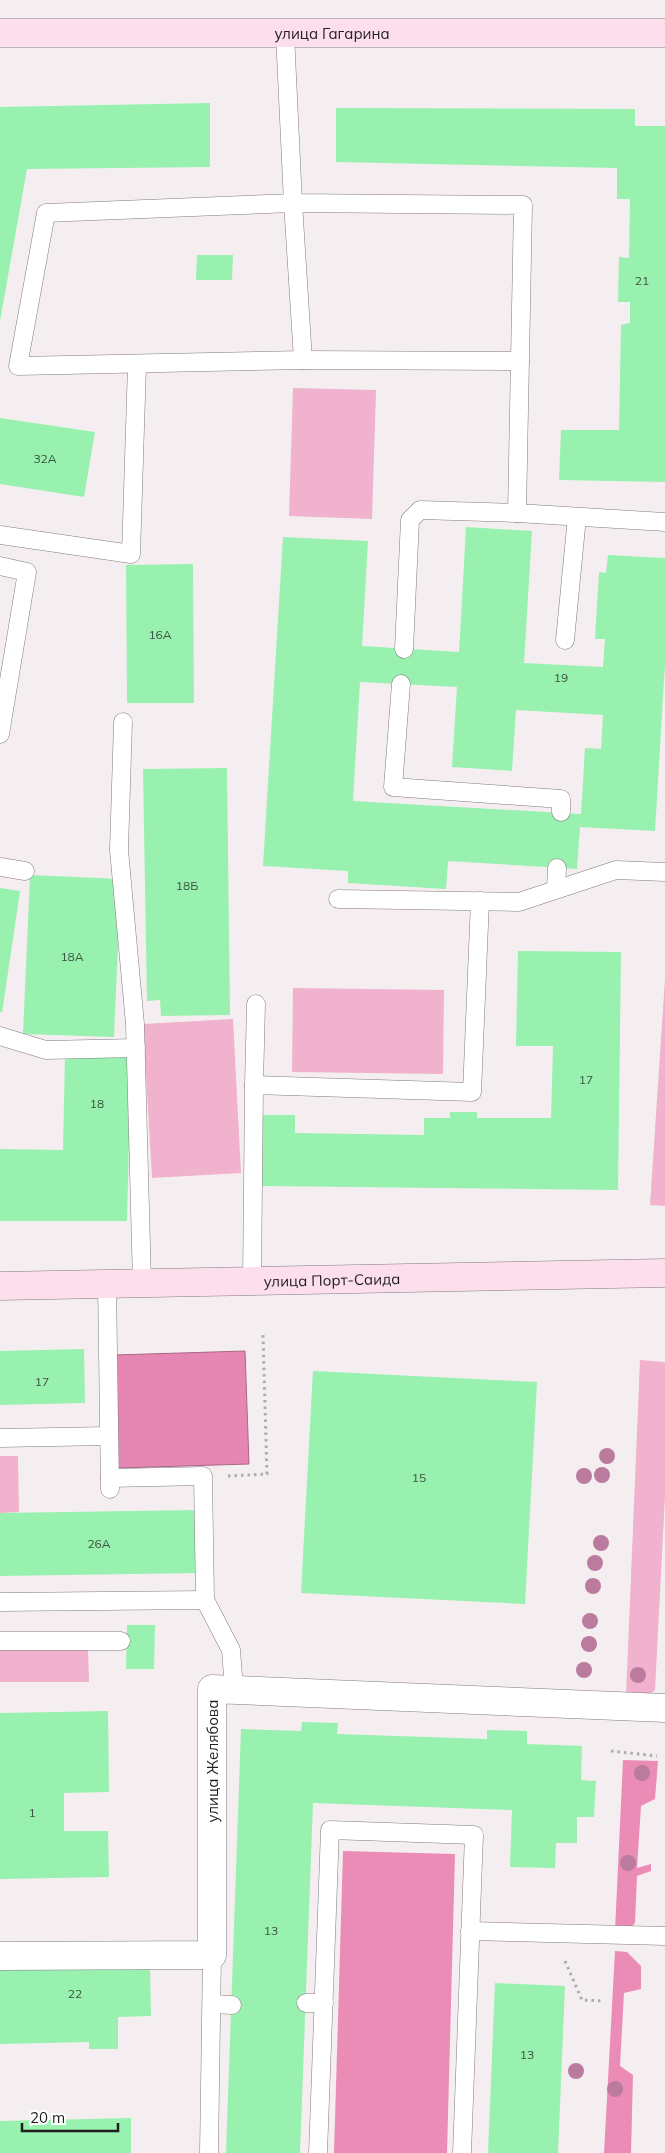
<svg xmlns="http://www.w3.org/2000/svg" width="665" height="2153" font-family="Mulish,sans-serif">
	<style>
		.green { fill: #f0b2cc }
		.forest { fill: #eb8cb7 }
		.water { fill: #e587b2; stroke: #aa6785 }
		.building { fill: #98f1af; fill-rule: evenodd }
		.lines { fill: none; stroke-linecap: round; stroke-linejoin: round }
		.lane-casing { stroke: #817b7d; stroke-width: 19 }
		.street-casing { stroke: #817b7d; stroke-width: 29 }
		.secondary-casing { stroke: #817b7d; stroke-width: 29 }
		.path { stroke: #afaaac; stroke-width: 3; stroke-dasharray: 2.5 4; stroke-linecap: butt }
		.lane { stroke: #fff; stroke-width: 18 }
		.street { stroke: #fff; stroke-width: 28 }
		.secondary { stroke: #fcdeec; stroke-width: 28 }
		.tree { fill: #bb7b9e }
		.labels { text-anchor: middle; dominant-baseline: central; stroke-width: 4; stroke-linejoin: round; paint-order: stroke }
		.number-label { font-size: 12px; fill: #3d5242 }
		.street-label { font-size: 15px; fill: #1f1d1d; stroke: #fff }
	</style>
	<rect width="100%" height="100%" fill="#f5eef1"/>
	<g class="green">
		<path d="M293,388L376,390L372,519L289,516Z"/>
		<path d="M665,979V1206L650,1205Z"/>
		<path d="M293,988L444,990L443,1074L292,1072Z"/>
		<path d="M233,1019L241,1173L152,1178L143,1024Z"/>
		<path d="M640,1360L665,1362V1497L655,1690L647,1697L626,1696Z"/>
		<path d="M0,1456H18L19,1512L0,1513Z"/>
		<path d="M0,1650H88L89,1682H0Z"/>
	</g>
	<g class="forest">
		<path d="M623,1760L658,1761L655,1799L641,1806L637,1868L651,1864V1871L637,1876L635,1923L627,1931H615Z"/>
		<path d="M343,1851L455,1854L447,2153H334Z"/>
		<path d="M615,1951L627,1952L641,1966V1989L624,1993L620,2066L633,2075L631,2153H604Z"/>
	</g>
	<path class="water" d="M245,1351L249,1464L118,1468L115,1355Z"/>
	<g class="building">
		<path d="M210,103V167L27,169L0,321V107Z"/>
		<path d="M336,108L635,109V126H665V482L559,480L561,430H619L621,325L630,323V302H618L619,257L629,258L630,199H617V168L336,162Z"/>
		<path d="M197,255H233L232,280H196Z"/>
		<path d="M0,418L95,432L84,497L0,484Z"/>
		<path d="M466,527L532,531L524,663L603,667L605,639H595L599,572L606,573L608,555L665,558V664L655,831L580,827L577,869L448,861L446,889L348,883V871L263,866L283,537L368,541L362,646L459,652ZM360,682L457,687L452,767L512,771L516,710L603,715L601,749L585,748L581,814L353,801Z"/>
		<path d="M193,564L194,703H127L126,565Z"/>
		<path d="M227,768L230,1015L161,1016L160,1000L147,1001L143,769Z"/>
		<path d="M30,875L121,879L114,1037L23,1034Z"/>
		<path d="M0,888L20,891L2,1013L0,1012Z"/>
		<path d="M518,951L621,952L618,1190L262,1186L263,1115H295V1133L424,1135V1118H450V1112H477V1118H551L553,1046H516Z"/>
		<path d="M65,1055L131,1057L127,1221H0V1149L63,1150Z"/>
		<path d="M84,1349L85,1403L0,1405V1351Z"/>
		<path d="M313,1371L537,1382L525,1604L301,1593Z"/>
		<path d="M197,1510V1573L0,1576V1513Z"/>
		<path d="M127,1625H155L154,1669H126Z"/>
		<path d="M108,1711L109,1792L64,1793V1831H108L109,1877L0,1879V1713Z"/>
		<path d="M302,1722L338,1723L337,1734L487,1739V1730L527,1731V1744L582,1746L581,1780L596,1781L594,1817H577V1843H556L555,1868L510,1867L512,1810L313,1803L300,2153H226L241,1729L301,1731Z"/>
		<path d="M150,1967L151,2016L118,2017V2049H89V2042L0,2044V1969Z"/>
		<path d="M495,1983L565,1986L558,2153H488Z"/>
		<path d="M131,2118V2153H0V2121Z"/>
	</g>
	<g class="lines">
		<g class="lane-casing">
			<g id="lane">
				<path d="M285,34L293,203L303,360L18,366L46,213L293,203L523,205L517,513L665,522"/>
				<path d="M303,360L520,361"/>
				<path d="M0,535L131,554L137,365"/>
				<path d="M0,566L27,572L0,734"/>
				<path d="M565,640L577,517"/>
				<path d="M404,649L410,520L420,510L517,513"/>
				<path d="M401,684L393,787L561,799V812"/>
				<path d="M123,722L119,850L135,1024L142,1283"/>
				<path d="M0,867L25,871"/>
				<path d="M556,889L557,868"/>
				<path d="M338,899L519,902L616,870L665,872"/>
				<path d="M0,1036L46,1050L136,1048"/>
				<path d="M254,1085L256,1004"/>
				<path d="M252,1281L254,1085L472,1092L480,901"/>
				<path d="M107,1284L110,1489"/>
				<path d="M0,1438L109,1436"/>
				<path d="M110,1478L203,1476L205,1600"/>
				<path d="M0,1602L205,1600L231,1650L234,1689"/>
				<path d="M0,1641H121"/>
				<path d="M470,1931L665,1936"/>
				<path d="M306,2003H324"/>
				<path d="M212,2004L232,2005"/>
				<path d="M209,2153L212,1955"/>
				<path d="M318,2153L330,1830L474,1835L462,2153"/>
			</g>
		</g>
		<g class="street-casing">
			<path id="street" d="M0,1956L212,1955V1689L665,1708"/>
		</g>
		<g class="secondary-casing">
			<g id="secondary">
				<path id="s1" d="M0,33H665"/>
				<path id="s2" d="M0,1286L665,1273"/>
			</g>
		</g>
		<g class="path">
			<path d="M228,1476L267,1474L263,1335"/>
			<path d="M611,1751L657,1756"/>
			<path d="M565,1961L582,2000L602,2001"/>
		</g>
		<use href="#lane" class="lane"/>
		<use href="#street" class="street"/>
		<use href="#secondary" class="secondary"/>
	</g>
	<g class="tree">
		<circle cx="607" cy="1456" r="8"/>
		<circle cx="602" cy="1475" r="8"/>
		<circle cx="584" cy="1476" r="8"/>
		<circle cx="601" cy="1543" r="8"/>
		<circle cx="595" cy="1563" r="8"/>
		<circle cx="593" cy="1586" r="8"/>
		<circle cx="590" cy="1621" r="8"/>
		<circle cx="589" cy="1644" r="8"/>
		<circle cx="584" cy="1670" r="8"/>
		<circle cx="638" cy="1675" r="8"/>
		<circle cx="642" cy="1773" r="8"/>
		<circle cx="628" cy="1863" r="8"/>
		<circle cx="576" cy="2071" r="8"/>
		<circle cx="615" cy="2089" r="8"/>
	</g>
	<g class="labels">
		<g class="number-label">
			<text x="642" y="280">21</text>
			<text x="45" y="458">32А</text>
			<text x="160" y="634">16А</text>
			<text x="561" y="677">19</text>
			<text x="187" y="885">18Б</text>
			<text x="72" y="956">18А</text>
			<text x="586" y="1079">17</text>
			<text x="97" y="1103">18</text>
			<text x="42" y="1381">17</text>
			<text x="419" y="1477">15</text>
			<text x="99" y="1543">26А</text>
			<text x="32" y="1812">1</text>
			<text x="271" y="1930">13</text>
			<text x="75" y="1993">22</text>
			<text x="527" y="2054">13</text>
		</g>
		<g class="street-label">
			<text stroke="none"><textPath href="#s1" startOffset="332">улица Гагарина</textPath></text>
			<text stroke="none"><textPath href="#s2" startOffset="332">улица Порт-Саида</textPath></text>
			<text transform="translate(212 1761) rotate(-90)">улица Желябова</text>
		</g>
	</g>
	<path d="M22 2123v8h96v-8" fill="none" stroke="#1f1d1d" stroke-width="2.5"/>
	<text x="30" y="2123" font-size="15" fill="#1f1d1d" stroke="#ffffff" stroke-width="4" paint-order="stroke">20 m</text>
</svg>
